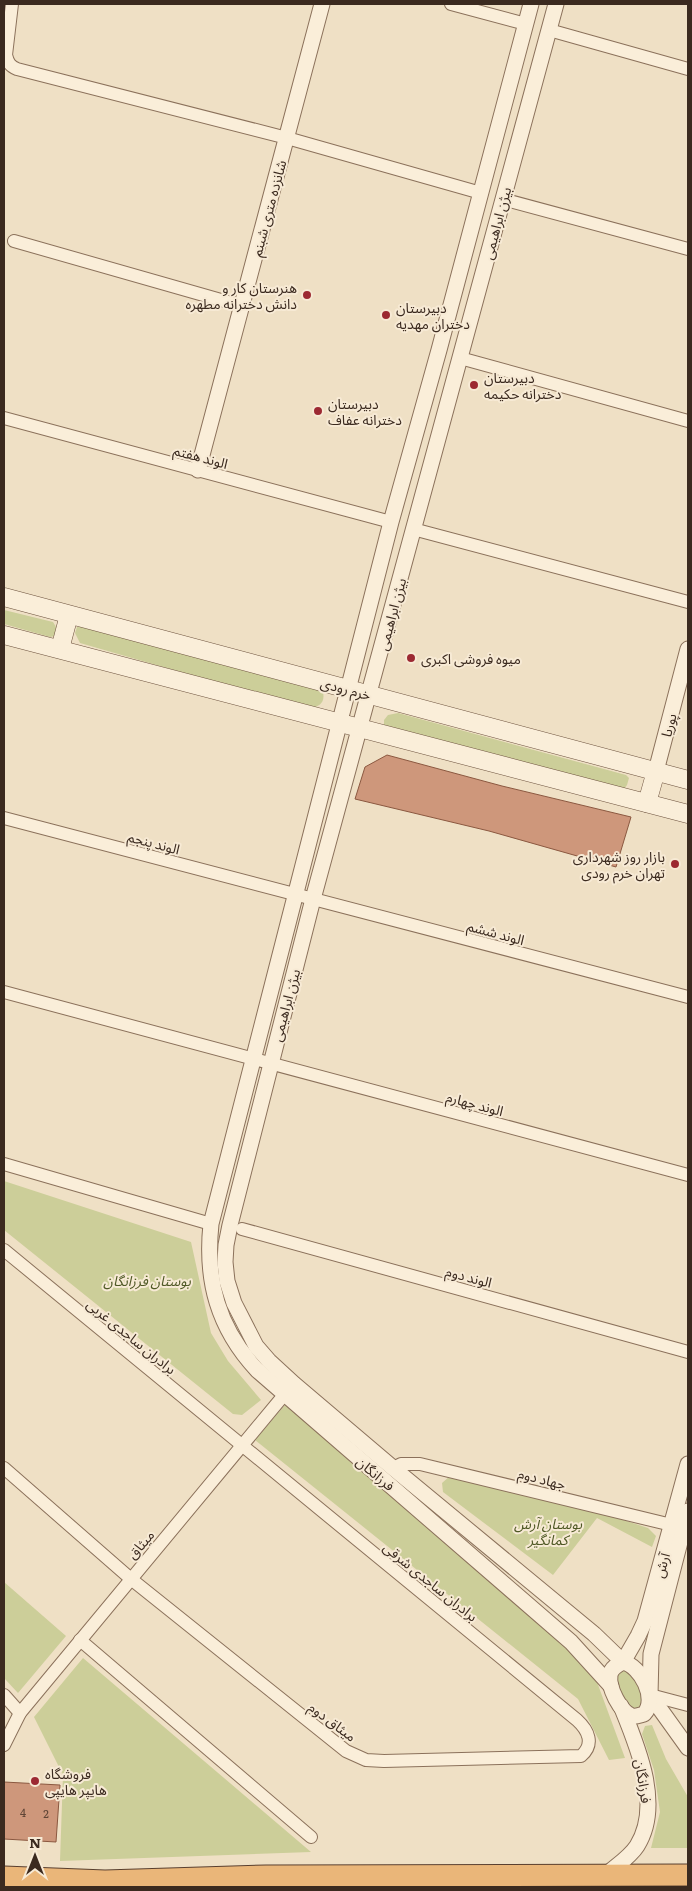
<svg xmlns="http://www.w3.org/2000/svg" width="692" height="1891" font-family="Literata,'Noto Sans Arabic',serif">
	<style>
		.green { fill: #ccce99 }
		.building { fill: #ce977b; stroke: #8b5840 }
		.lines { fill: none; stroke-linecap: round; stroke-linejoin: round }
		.minor-casing { stroke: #8b715b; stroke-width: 14 }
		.tertiary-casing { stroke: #8b715b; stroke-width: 17 }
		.secondary-casing { stroke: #6d523e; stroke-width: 19 }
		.trunk-casing { stroke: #593f2f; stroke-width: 23 }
		.minor { stroke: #faeed9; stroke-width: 12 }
		.tertiary { stroke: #faeed9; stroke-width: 15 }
		.secondary { stroke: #faeed9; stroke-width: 18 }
		.trunk { stroke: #eab679; stroke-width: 21 }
		.poi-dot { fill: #9c2932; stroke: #f7ead5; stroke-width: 2 }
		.labels { text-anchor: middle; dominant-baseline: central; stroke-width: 4; stroke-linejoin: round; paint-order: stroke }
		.number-label { font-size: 11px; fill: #604536 }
		.street-label { font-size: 14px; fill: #3b2a1f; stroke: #f7ead5 }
		.poi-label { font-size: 14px; fill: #3b2a1f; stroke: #f7ead5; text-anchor: start }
		.park-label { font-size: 14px; font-style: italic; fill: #4f5825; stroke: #f7ead5 }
	</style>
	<rect width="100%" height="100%" fill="#efe0c5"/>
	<g class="green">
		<path d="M4,610L53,622L56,627L55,636L50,637L4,624Z"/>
		<path d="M84,625L322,688C326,701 322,706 309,709L80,643L75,633L77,627Z"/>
		<path d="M398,713L626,775L629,778L627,785L624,789L384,725V720L388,715Z"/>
		<path d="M4,1181L191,1242L211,1333L228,1361L261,1400L242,1415L233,1414L4,1230Z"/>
		<path d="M285,1405L532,1605L597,1682L625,1758L609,1760L578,1699L255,1440Z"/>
		<path d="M450,1476L599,1512L648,1528L656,1536L652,1547L597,1518L553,1575L443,1492L442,1483Z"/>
		<path d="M4,1582L66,1636L18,1693L4,1678Z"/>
		<path d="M83,1658L311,1852L60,1861L63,1775L34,1717Z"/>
		<path d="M629,1669L646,1698L639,1709L633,1710L627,1708L614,1683L616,1672Z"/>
		<path d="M652,1725L666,1759L688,1797V1848H651L660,1812L654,1770L642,1734L645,1726Z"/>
		<path d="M688,1883V1887H293L399,1885Z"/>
	</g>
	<g class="building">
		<path d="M387,755L502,786L631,817L616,867L489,831L355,799L365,767Z"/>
		<path d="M4,1782L60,1785L56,1842L4,1839Z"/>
	</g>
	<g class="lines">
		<g class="minor-casing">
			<g id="minor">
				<path d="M12,4L6,55C8,63 10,66 17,69L287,138L481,193"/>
				<path d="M451,4L526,24"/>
				<path d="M549,30L688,69"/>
				<path d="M502,199L688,249"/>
				<path d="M14,241L242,306"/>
				<path d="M460,358L688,421"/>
				<path d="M4,418L391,522"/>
				<path d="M413,529L688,602"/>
				<path d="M4,818L688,997"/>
				<path d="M4,992L688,1175"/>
				<path d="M4,1164L211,1224"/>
				<path d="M242,1229L688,1352"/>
				<path d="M4,1250L577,1720C588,1730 595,1744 581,1756L384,1761L366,1760L346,1751L131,1579L4,1468"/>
				<path d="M393,1468L401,1464H420L680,1527"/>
				<path d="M80,1640L311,1837"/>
				<path d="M4,1695L20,1713"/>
				<path d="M650,1695L688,1705"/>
				<path d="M4,1745L20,1713L284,1395"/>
			</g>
		</g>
		<g class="tertiary-casing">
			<g id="tertiary">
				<path d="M531,4L439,350L391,522L211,1224C205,1281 218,1328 257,1370L571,1642L611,1686"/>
				<path d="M556,4L313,899L230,1225L226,1245L225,1262L227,1281L234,1303L256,1346L269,1361L294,1384L393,1468L594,1634L623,1662L638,1636L645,1621L688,1464"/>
				<path d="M198,470L322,4"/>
				<path d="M656,771L688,649"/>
				<path d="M688,1511L651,1654L650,1695L688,1748"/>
				<path d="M623,1662C641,1666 658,1699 644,1714C640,1715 636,1717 632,1716C620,1712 608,1687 610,1675C611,1668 617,1665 623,1662Z"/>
				<path d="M606,1875C616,1866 630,1857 637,1846C663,1805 637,1745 621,1706"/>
			</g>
		</g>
		<g class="secondary-casing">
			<g id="secondary">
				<path d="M4,597L688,780"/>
				<path d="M4,635L688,814"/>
				<path d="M60,649L69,615"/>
				<path d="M647,803L656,771"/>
			</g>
		</g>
		<g class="trunk-casing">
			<path id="trunk" d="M4,1877L105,1881L266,1876L688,1875"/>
		</g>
		<use href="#minor" class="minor"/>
		<use href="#tertiary" class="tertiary"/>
		<use href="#secondary" class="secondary"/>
		<use href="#trunk" class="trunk"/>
	</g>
	<g class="poi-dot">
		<circle cx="307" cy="295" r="5"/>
		<circle cx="386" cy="315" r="5"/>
		<circle cx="474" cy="385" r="5"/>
		<circle cx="318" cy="411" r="5"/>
		<circle cx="411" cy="658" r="5"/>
		<circle cx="675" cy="864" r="5"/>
		<circle cx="35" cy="1781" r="5"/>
	</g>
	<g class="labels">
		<g class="number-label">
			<text x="23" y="1812">4</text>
			<text x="46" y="1813">2</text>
		</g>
		<g class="street-label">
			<text transform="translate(268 208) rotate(-75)">شانزده متری شبنم</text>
			<text transform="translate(496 223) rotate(-75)">بیژن ابراهیمی</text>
			<text transform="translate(201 456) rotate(15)">الوند هفتم</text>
			<text transform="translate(391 614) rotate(-75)">بیژن ابراهیمی</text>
			<text transform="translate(346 688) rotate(15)">خرم رودی</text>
			<text transform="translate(668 725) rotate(-75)">پوریا</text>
			<text transform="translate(154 842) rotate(15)">الوند پنجم</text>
			<text transform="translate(496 932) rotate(15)">الوند ششم</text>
			<text transform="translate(285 1005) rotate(-75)">بیژن ابراهیمی</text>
			<text transform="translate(475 1103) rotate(15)">الوند چهارم</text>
			<text transform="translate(469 1276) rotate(15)">الوند دوم</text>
			<text transform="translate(132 1336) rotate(39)">برادران ساجدی غربی</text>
			<text transform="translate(376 1473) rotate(40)">فرزانگان</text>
			<text transform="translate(542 1478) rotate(14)">جهاد دوم</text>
			<text transform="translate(140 1544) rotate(-50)">میثاق</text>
			<text transform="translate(661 1565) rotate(-74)">آرش</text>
			<text transform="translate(431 1581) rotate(39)">برادران ساجدی شرقی</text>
			<text transform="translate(333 1721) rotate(37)">میثاق دوم</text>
			<text transform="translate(644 1781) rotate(81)">فرزانگان</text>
		</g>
		<g class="poi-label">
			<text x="297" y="287" text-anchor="end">هنرستان کار و<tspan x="297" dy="16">دانش دخترانه مطهره</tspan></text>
			<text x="396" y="307">دبیرستان<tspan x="396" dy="16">دختران مهدیه</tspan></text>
			<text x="484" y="377">دبیرستان<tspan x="484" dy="16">دخترانه حکیمه</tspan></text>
			<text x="328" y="403">دبیرستان<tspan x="328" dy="16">دخترانه عفاف</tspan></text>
			<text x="421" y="658">میوه فروشی اکبری</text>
			<text x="665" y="856" text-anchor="end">بازار روز شهرداری<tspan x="665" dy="16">تهران خرم رودی</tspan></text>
			<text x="45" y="1773">فروشگاه<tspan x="45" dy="16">هایپر هایپی</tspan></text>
		</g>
		<g class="park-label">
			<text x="147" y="1280">بوستان فرزانگان</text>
			<text x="548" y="1523">بوستان آرش<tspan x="548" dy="16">کمانگیر</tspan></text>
		</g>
	</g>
	<rect width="692" height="1891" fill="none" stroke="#3b2a1f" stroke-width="10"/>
	<g transform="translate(35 1856)" stroke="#f7ead5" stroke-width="4" paint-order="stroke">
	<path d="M0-4L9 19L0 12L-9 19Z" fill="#3b2a1f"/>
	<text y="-8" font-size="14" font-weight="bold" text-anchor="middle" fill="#3b2a1f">N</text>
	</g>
</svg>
